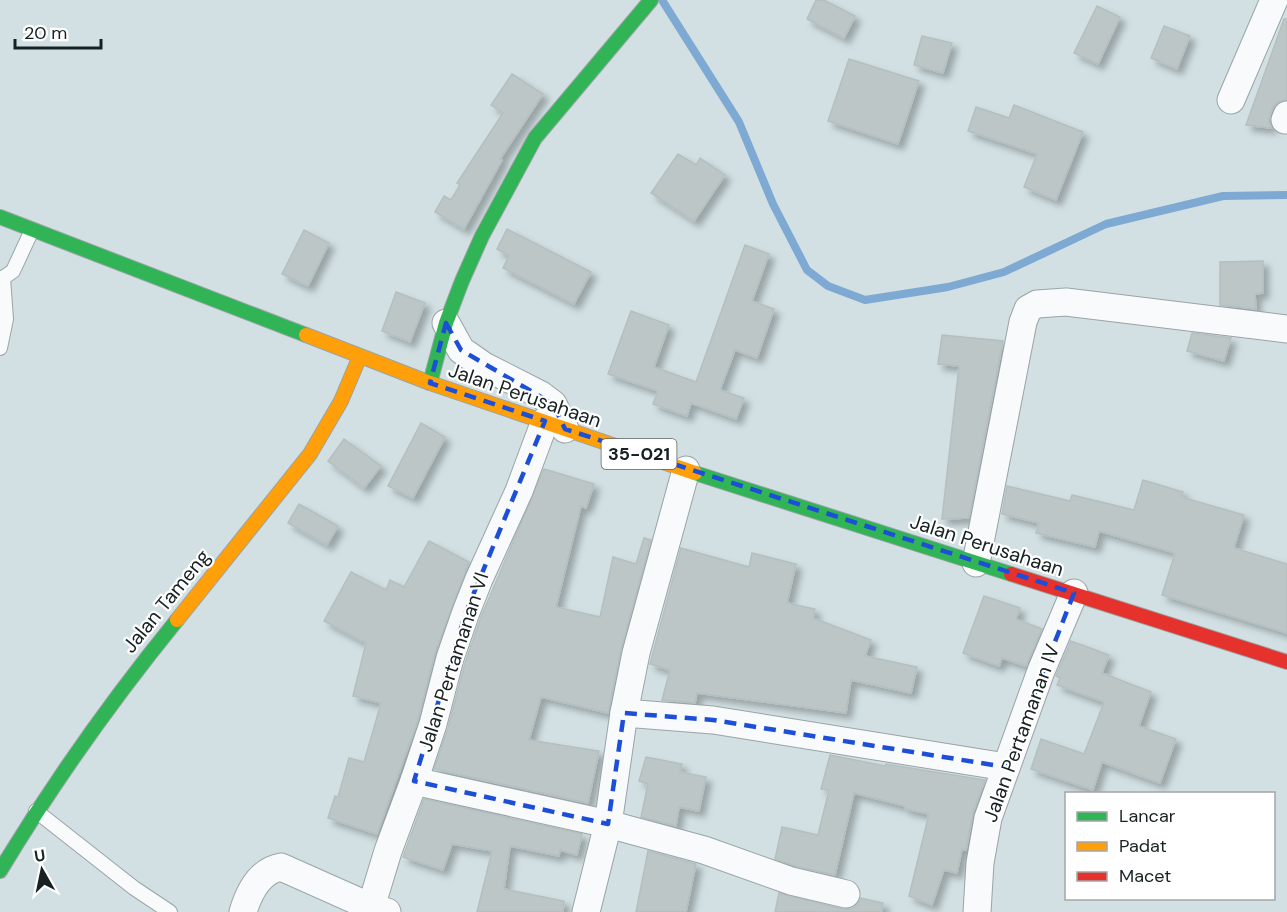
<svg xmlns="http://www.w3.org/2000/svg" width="1287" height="912" font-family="'DM Sans',sans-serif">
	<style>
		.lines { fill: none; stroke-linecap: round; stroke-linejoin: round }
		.stream { stroke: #7da9d2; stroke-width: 8 }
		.building { fill: #bcc6c6; stroke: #b4bfc0; stroke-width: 1.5; filter: url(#shadow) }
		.lane-casing { stroke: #99a4a6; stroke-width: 16 }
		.street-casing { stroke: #99a4a6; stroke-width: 29 }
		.fast-casing { stroke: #99a4a6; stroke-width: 16 }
		.slow-casing { stroke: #99a4a6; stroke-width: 16 }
		.jam-casing { stroke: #99a4a6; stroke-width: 16 }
		.lane { stroke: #f8fafb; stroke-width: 14 }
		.street { stroke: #f8fafb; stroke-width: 27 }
		.fast { stroke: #30b455; stroke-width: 14 }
		.slow { stroke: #ff9f0a; stroke-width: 14 }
		.jam { stroke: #e5322d; stroke-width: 14 }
		.marked { fill: none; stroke: #1d4ed8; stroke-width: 4.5; stroke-dasharray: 12 8; stroke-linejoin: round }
		.labels { text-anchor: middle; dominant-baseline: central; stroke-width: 4.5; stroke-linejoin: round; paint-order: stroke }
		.shield { fill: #fff; stroke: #5d6464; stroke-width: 1.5 }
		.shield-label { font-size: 18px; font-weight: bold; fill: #172122 }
		.street-label { font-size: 20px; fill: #172122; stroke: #fff }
	</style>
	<defs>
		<filter id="shadow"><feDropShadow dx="5.5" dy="5.5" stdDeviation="3" flood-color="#0004"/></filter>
	</defs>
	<rect width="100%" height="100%" fill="#d2e0e3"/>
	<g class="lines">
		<path class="stream" d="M662,0L739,122L773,204L807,270L828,286L865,300L948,287L1004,272L1106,224L1223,196L1287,195"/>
	</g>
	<g class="building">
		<path d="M816,0H824L855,16L844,38L807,19Z"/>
		<path d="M1097,6L1120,17L1098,64L1074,53Z"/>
		<path d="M1284,19H1287V100L1278,102L1272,109L1269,122L1272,128L1246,125Z"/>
		<path d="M1164,26L1190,36L1177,69L1151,58Z"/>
		<path d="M922,36L952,43L943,73L914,65Z"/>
		<path d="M849,59L919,81L898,144L828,121Z"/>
		<path d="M512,74L543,94L500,159L502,160L464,229L435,212L444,196L451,200L460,185L457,183L503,113L491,105Z"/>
		<path d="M1014,105L1083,132L1056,200L1024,187L1037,154L968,131L976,107L1009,118Z"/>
		<path d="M678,154L696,165L700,158L725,175L694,221L651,193Z"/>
		<path d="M507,229L591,272L574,304L503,268L509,256L497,249Z"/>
		<path d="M304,230L329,243L308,286L282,274Z"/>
		<path d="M745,245L769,254L752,301L774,309L757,358L735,350L720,390L744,398L736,419L691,403L687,416L653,404L658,391L608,374L631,311L669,325L654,367L696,382Z"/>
		<path d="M1263,261V293L1255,294L1256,309L1220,305V262Z"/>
		<path d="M396,292L425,303L410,342L382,331Z"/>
		<path d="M1192,333L1231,338L1224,361L1187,351Z"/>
		<path d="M942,335L1003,341L969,518L942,519L959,366L938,364Z"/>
		<path d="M421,423L445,437L413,498L388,486Z"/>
		<path d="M344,439L381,466L364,488L328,461Z"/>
		<path d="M544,469L594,484L586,508L581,506L556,607L600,617L613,557L636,564L644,538L651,540L621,650L608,713L541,697L529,740L599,751L588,803L434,769L448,728L465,663L481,617Z"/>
		<path d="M1143,480L1183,492L1181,497L1244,515L1234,548L1287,564V633L1162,595L1175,553L1099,531L1095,547L1036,533L1039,523L1002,514L1007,486L1070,501L1072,495L1134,510Z"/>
		<path d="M299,504L338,526L327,545L288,523Z"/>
		<path d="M429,541L469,562L435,653L418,720L377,834L328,818L335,796L338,797L349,758L364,762L381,703L353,696L366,643L324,621L351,572L386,590L390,580L404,587Z"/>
		<path d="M681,548L749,567L752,553L796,564L787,603L815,609L813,618L871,640L865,656L917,667L911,693L851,680L846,713L697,693L695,703L662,700L670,670L650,664Z"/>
		<path d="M984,596L1020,608L1016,619L1042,629L1026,666L1002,658L999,666L963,653Z"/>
		<path d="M1071,641L1109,655L1102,673L1151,692L1139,726L1176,739L1160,783L1102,762L1093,790L1031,769L1041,739L1084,754L1104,702L1057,685L1060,678L1056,676Z"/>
		<path d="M830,755L885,766L886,764L985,780L973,813L966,850L962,849L957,873L944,870L932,905L909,896L929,814L905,809V806L854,793L835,875L795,866L775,859L782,827L818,835L829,790L821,789Z"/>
		<path d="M646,757L682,764L680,772L706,777L699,811L679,807L676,826L641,817L648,784L639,781Z"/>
		<path d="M424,799L582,834L577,855L560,850L559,856L510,846L504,889L564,901L563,912H477L492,851L452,844L443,870L403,857Z"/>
		<path d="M648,851L696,864L686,912H636Z"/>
		<path d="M779,893L843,909H851L857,905L861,898L883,903L882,912H775Z"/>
	</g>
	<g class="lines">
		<g class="lane-casing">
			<g id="lane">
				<path d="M0,278H3L13,271L32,230"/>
				<path d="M0,348L6,319L3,278"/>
				<path d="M36,811L134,888L170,912"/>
			</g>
		</g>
		<g class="street-casing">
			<g id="street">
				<path d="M1231,100L1274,0"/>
				<path d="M1285,120L1287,115"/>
				<path d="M446,323L461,350L484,366L541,395L553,404L565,429"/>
				<path d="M976,563L1023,322L1028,309L1037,304L1066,302L1287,329"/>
				<path d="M624,713L713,720L1006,767"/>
				<path d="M414,781L608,824L704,850L791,881L846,894"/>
				<path d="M371,907L388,851L414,781L433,724L450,658L466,612L479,579L519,491L545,421"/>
				<path d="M243,912C249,892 259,871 281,867L371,907L387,912"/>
				<path d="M586,912L608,824L624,713L636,653L686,470"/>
				<path d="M977,912L980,863L988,818L1041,671L1074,593"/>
			</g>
		</g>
		<g class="fast-casing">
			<g id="fast">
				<path d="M0,217L306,335"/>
				<path d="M430,383L446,323L462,281L482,236L535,138L651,0"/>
				<path d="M695,473L1011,574"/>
				<path d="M0,871C53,783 112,700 177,620"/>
			</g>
		</g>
		<g class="slow-casing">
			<g id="slow">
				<path d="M306,335L430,383L695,473"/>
				<path d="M177,620L310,454L341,401L360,356"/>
			</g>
		</g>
		<g class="jam-casing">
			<path id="jam" d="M1011,574L1287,662"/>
		</g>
		<use href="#lane" class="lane"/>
		<use href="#street" class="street"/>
		<use href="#fast" class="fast"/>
		<use href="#slow" class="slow"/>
		<use href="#jam" class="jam"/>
	</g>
	<path class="marked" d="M446,323L461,350L553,404L565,429L1074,593L1006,767L713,720L624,713L608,824L414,781L466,612L545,421L430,383Z"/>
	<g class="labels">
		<rect class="shield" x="601.5" y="439" width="75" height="30" rx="4.5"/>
		<g class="shield-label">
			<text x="639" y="454">35-021</text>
		</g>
		<g class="street-label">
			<text transform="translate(525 395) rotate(19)">Jalan Perusahaan</text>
			<text transform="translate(987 545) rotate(18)">Jalan Perusahaan</text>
			<text transform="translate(166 601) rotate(-51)">Jalan Tameng</text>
			<text transform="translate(453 662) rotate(-72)">Jalan Pertamanan VI</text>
			<text transform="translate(1021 733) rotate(-70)">Jalan Pertamanan IV</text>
		</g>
	</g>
	<rect x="1065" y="792" width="210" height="108" fill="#ffffff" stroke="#a2a6a7" stroke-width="1.5"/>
	<rect x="1077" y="812" width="30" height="9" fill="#30b455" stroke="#a2a6a7" stroke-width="1.5"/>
	<text x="1119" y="822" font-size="18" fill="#172122">Lancar</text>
	<rect x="1077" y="842" width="30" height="9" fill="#ff9f0a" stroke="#a2a6a7" stroke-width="1.5"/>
	<text x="1119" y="852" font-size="18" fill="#172122">Padat</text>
	<rect x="1077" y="872" width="30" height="9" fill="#e5322d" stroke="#a2a6a7" stroke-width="1.5"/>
	<text x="1119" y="882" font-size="18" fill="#172122">Macet</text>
	<g transform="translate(42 870) rotate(351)" stroke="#ffffff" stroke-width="4.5" paint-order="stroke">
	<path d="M0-4.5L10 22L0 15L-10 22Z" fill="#172122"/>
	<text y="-9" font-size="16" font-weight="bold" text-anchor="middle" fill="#172122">U</text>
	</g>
	<path d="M15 39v9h86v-9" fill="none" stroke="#172122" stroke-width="3"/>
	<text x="24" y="39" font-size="18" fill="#172122" stroke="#ffffff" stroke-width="4.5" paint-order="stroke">20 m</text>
</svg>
